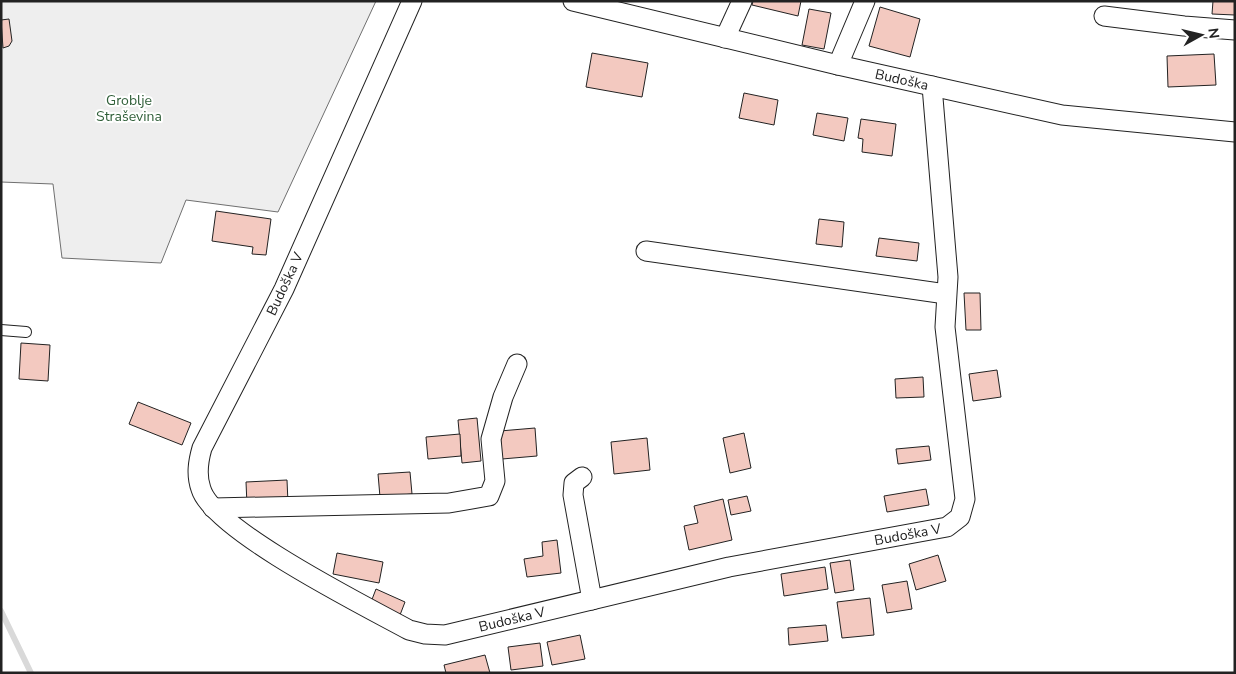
<svg xmlns="http://www.w3.org/2000/svg" width="1236" height="674" font-family="'Nunito Sans',sans-serif">
	<style>
		.green { fill: #eee; stroke: #6f6f6f }
		.lines { fill: none; stroke-linecap: round; stroke-linejoin: round }
		.stream { stroke: #d9d9d9; stroke-width: 6 }
		.building { fill: #f3c9c0; stroke: #222 }
		.service-casing { stroke: #222; stroke-width: 12 }
		.minor-casing { stroke: #222; stroke-width: 21 }
		.service { stroke: #fff; stroke-width: 10 }
		.minor { stroke: #fff; stroke-width: 19 }
		.labels { text-anchor: middle; dominant-baseline: central; stroke-width: 4; stroke-linejoin: round; paint-order: stroke }
		.street-label { font-size: 14px; fill: #222; stroke: #fff }
		.park-label { font-size: 14px; fill: #2f5e38; stroke: #fff }
	</style>
	<rect width="100%" height="100%" fill="#fff"/>
	<path class="green" d="M1,1H376L278,212L186,200L161,263L62,258L53,184L1,182Z"/>
	<g class="lines">
		<path class="stream" d="M1,611L31,673"/>
	</g>
	<g class="building">
		<path d="M753,1H801L798,16L752,5Z"/>
		<path d="M1213,1H1235V15L1212,14Z"/>
		<path d="M880,7L920,19L910,57L869,46Z"/>
		<path d="M809,9L831,13L824,49L802,45Z"/>
		<path d="M9,19L12,41L9,46L3,48L1,20Z"/>
		<path d="M592,53L648,63L642,97L586,87Z"/>
		<path d="M1214,54L1216,85L1168,87L1167,56Z"/>
		<path d="M744,93L778,100L774,125L739,118Z"/>
		<path d="M817,113L848,118L844,141L813,135Z"/>
		<path d="M861,119L896,124L892,156L862,152L863,139L858,138Z"/>
		<path d="M216,211L271,219L266,255L252,254L253,247L212,241Z"/>
		<path d="M819,219L844,222L842,247L816,244Z"/>
		<path d="M879,238L919,243L917,261L876,256Z"/>
		<path d="M964,293H980L981,330H966Z"/>
		<path d="M21,343L50,345L48,381L19,379Z"/>
		<path d="M997,370L1001,397L973,401L969,374Z"/>
		<path d="M923,377L924,397L896,398L895,379Z"/>
		<path d="M138,402L191,423L182,445L129,424Z"/>
		<path d="M477,418L481,461L462,463L458,420Z"/>
		<path d="M535,428L537,456L502,459L500,431Z"/>
		<path d="M744,433L751,468L730,473L723,438Z"/>
		<path d="M460,434L461,456L428,459L426,437Z"/>
		<path d="M647,438L650,470L614,474L611,442Z"/>
		<path d="M929,446L931,460L898,464L896,449Z"/>
		<path d="M410,472L412,494L380,497L378,474Z"/>
		<path d="M287,480L288,503L247,505L246,482Z"/>
		<path d="M926,489L929,505L887,512L884,496Z"/>
		<path d="M747,496L751,511L731,515L728,500Z"/>
		<path d="M723,499L732,540L689,550L684,526L698,523L694,506Z"/>
		<path d="M557,540L561,573L527,577L524,559L543,556L542,542Z"/>
		<path d="M337,553L383,562L379,583L333,574Z"/>
		<path d="M938,555L946,581L916,590L909,564Z"/>
		<path d="M850,560L854,590L835,593L830,563Z"/>
		<path d="M825,567L828,589L784,596L781,574Z"/>
		<path d="M907,581L912,609L887,613L882,585Z"/>
		<path d="M376,589L405,602L400,615L371,602Z"/>
		<path d="M870,598L874,635L842,638L837,602Z"/>
		<path d="M826,625L828,641L789,645L788,628Z"/>
		<path d="M580,635L585,659L552,665L547,642Z"/>
		<path d="M540,643L543,666L511,670L508,647Z"/>
		<path d="M485,655L490,673H446L444,665Z"/>
	</g>
	<g class="lines">
		<g class="service-casing">
			<path id="service" d="M1,330L26,332"/>
		</g>
		<g class="minor-casing">
			<g id="minor">
				<path id="s1" d="M412,1L284,289L202,448C198,462 196,475 201,489C213,530 367,607 409,630L425,634L445,635L729,567L947,527L960,517L965,499L945,327L948,277L932,86"/>
				<path id="s2" d="M573,1L838,65L1062,115L1235,132"/>
				<path d="M1104,16L1184,26L1235,30"/>
				<path d="M725,38L742,1"/>
				<path d="M838,65L865,1"/>
				<path d="M646,251L946,294"/>
				<path d="M582,477L574,483L573,495L592,600"/>
				<path d="M213,508L449,503L489,496L495,481L491,439L503,397L517,364"/>
			</g>
		</g>
		<use href="#service" class="service"/>
		<use href="#minor" class="minor"/>
	</g>
	<g class="labels">
		<g class="street-label">
			<text stroke="none"><textPath href="#s2" startOffset="338">Budoška</textPath></text>
			<text transform="translate(285 284) rotate(-65)">Budoška V</text>
			<text stroke="none"><textPath href="#s1" startOffset="1300">Budoška V</textPath></text>
			<text stroke="none"><textPath href="#s1" startOffset="895">Budoška V</textPath></text>
		</g>
		<g class="park-label">
			<text x="129" y="100">Groblje<tspan x="129" dy="16">Straševina</tspan></text>
		</g>
	</g>
	<rect width="1236" height="674" fill="none" stroke="#222222" stroke-width="5"/>
	<g transform="translate(1201 35) rotate(82)" stroke="#ffffff" stroke-width="4" paint-order="stroke">
	<path d="M0-4L9 19L0 12L-9 19Z" fill="#222222"/>
	<text y="-8" font-size="14" font-weight="bold" text-anchor="middle" fill="#222222">N</text>
	</g>
</svg>
